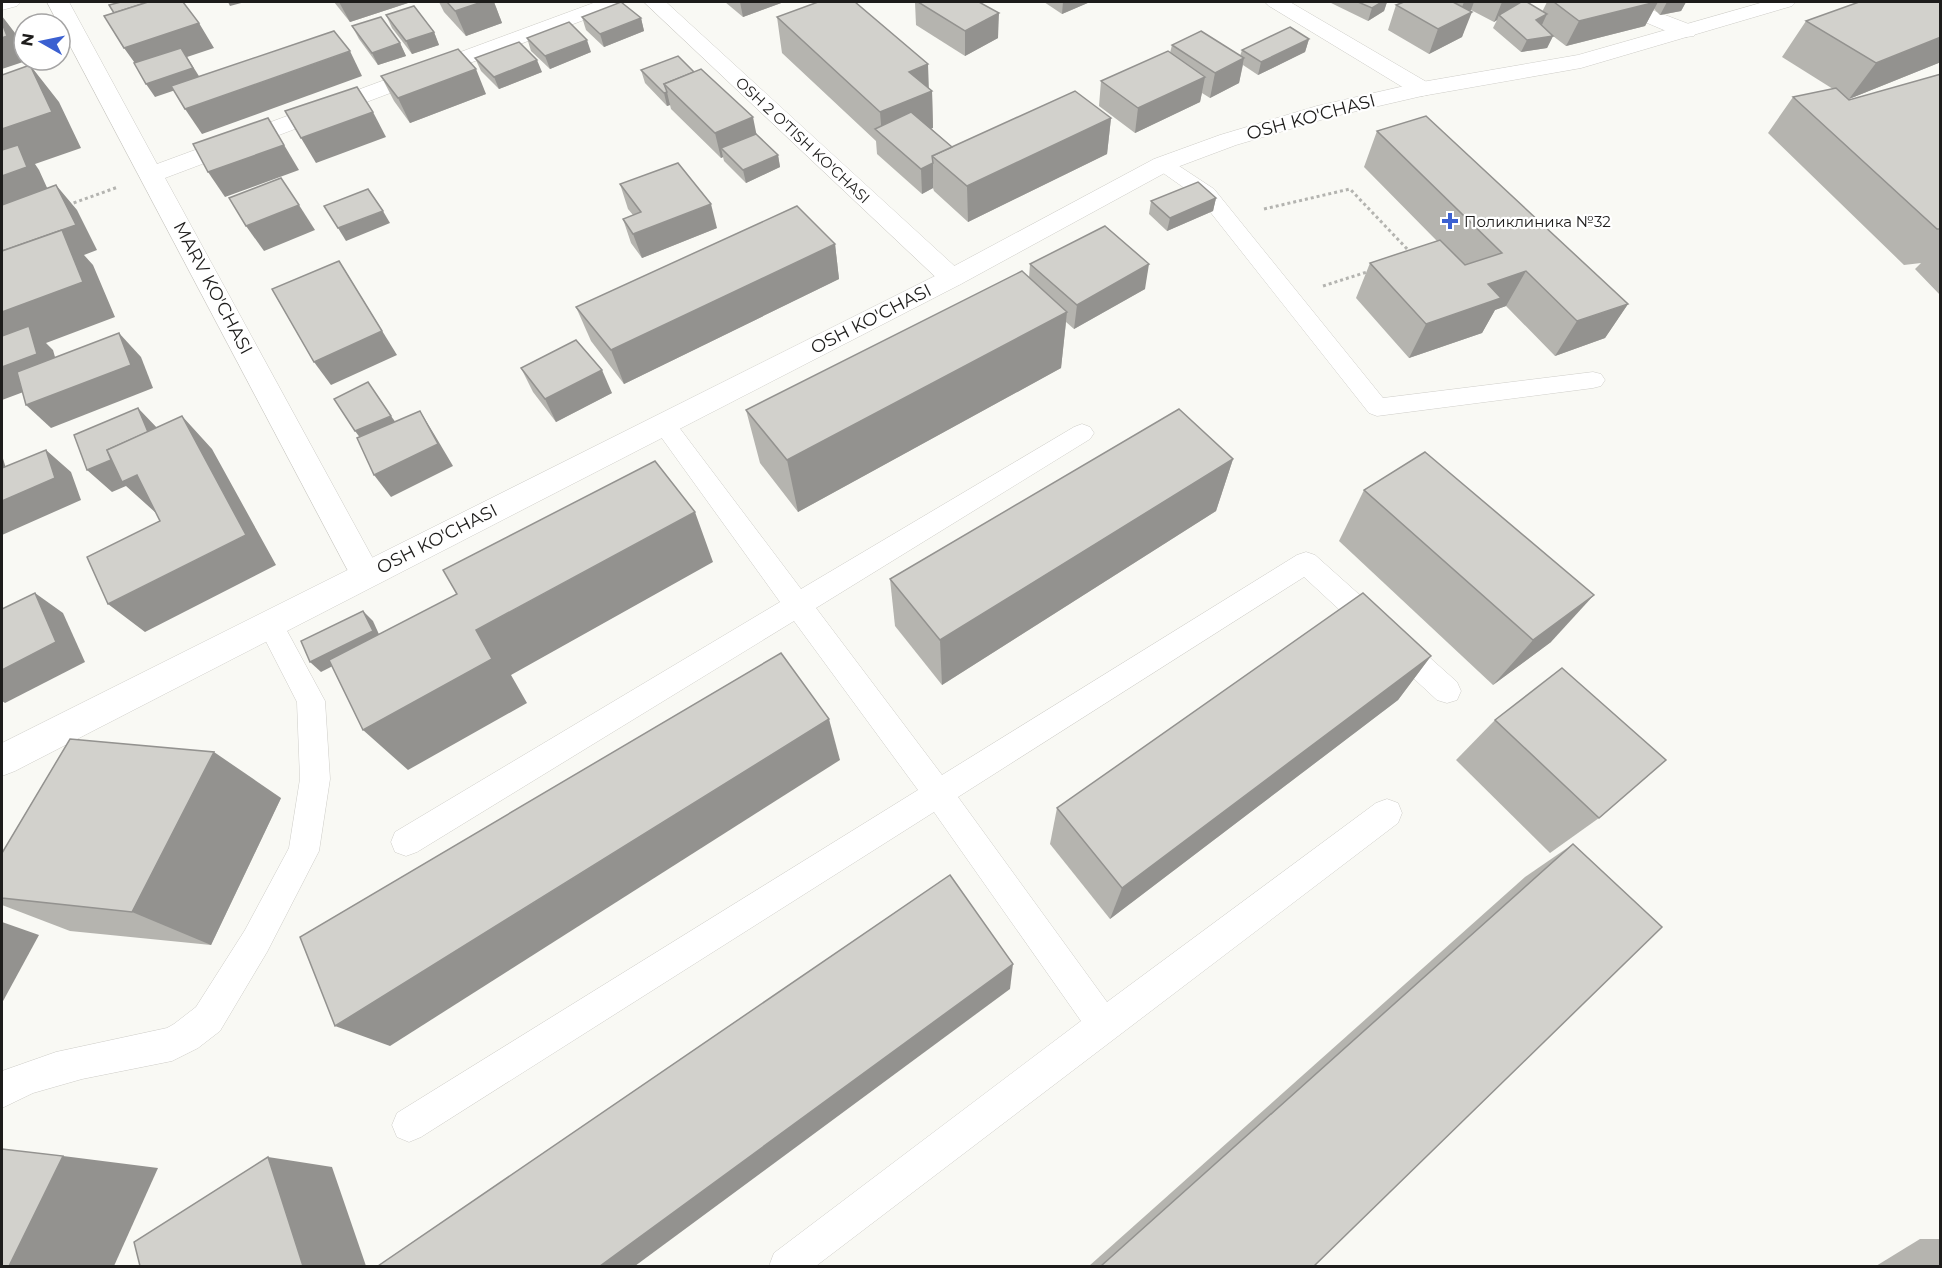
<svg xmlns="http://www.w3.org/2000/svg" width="1942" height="1268" font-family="Montserrat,sans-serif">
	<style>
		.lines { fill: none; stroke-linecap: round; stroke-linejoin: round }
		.service-casing { stroke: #cecdc8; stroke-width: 1 }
		.minor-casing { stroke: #cecdc8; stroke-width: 1 }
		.tertiary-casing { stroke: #cecdc8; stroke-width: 1 }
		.path { stroke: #b4b4b0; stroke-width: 3; stroke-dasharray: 3 3; stroke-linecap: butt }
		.service { fill: #fff; fill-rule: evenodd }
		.minor { fill: #fff; fill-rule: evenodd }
		.tertiary { fill: #fff; fill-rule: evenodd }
		.wall { fill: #b5b4af }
		.shaded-wall { fill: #93928f }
		.building { fill: #d2d1cc; stroke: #93928f; stroke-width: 1.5 }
		.poi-dot { fill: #3b60d1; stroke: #fff; stroke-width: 2 }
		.labels { text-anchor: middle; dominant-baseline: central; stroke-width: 4.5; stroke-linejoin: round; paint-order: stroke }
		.far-street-label { font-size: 15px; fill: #1d1c1b; stroke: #fff }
		.far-poi-label { font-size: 15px; fill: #1d1c1b; stroke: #fff; text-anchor: start }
		.street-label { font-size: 18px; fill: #1d1c1b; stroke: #fff }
	</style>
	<rect width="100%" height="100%" fill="#f9f9f4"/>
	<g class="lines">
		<g class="service-casing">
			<g id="service">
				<path d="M1163,158L1170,160L1214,189L1383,398L1593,372L1601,374L1605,380L1601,386L1593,388L1377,416L1369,413L1200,199L1156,168L1153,164L1156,160Z"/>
				<path d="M664,415L672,418L801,589L1074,427L1082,424L1090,427L1094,433L1090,439L816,608L942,775L1297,555L1306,552L1315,555L1457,682L1461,691L1457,700L1447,703L1437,700L1304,577L958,797L1107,1002L1376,803L1387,799L1398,803L1402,813L1398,823L816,1266H769L774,1253L1081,1021L934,812L421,1137L409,1142L397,1137L392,1125L397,1113L918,790L794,621L417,852L406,856L395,852L391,842L395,832L780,602L656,430L652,424L656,418Z"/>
				<path d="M270,613L279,616L325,701L330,779L319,851L267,952L220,1031L198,1048L172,1061L82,1079L33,1093L2,1108V1071L56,1052L167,1028L174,1024L196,1007L245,930L289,848L300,779L297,702L257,624L261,616Z"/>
			</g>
		</g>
		<g class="minor-casing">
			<g id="minor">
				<path d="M2,2H21L17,6L2,10Z"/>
				<path d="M47,2H69L157,164L596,2H625L621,6L165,178L377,566L382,575L377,584L366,588L355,584Z"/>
				<path d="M644,2H666L961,272L965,278L961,284L952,287L943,284Z"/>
				<path d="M1265,2H1290L1430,84L1433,89L1430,94L1422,96L1414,94L1269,6Z"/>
				<path d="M1603,2H1631L1694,26L1697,31L1694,36L1686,37L1678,36L1607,6Z"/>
			</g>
		</g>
		<g class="tertiary-casing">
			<path id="tertiary" d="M1764,2H1796L1792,6L1581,68L1422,96L1331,117L1236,145L1172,169L961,284L15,771L2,776V743L943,272L1154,159L1220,135L1317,106L1422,82L1578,55Z"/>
		</g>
		<g class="path">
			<path d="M68,205L118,187"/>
			<path d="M1264,209L1350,189L1410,252"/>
			<path d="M1323,286L1370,271"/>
		</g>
		<use href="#service" class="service"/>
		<use href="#minor" class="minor"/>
		<use href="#tertiary" class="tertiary"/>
	</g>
	<g class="wall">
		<path d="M334,2H408V3L350,22Z"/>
		<path d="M439,2H494L502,23L466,36L444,12Z"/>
		<path d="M725,2H784L743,17Z"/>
		<path d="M915,2H979L998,38L965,56L916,25Z"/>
		<path d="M1044,2H1090L1062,14Z"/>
		<path d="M1329,2H1387L1384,11L1368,21Z"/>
		<path d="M1404,2H1527L1542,12L1547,2H1686L1681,11L1660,15L1654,9L1645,26L1566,46L1553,36L1547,48L1521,52L1493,28L1497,20L1494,22L1471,10L1470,11L1462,37L1429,54L1388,30L1396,5Z"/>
		<path d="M1941,2V62L1849,99V100L1941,74V296L1915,269L1921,263L1904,265L1768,133L1793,97L1833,89L1782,57L1806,21Z"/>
		<path d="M386,15L434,32L439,45L412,54L392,28Z"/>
		<path d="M582,17L641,18L644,31L604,47L586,30Z"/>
		<path d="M777,17L929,89L932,91L933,128H931L952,147L1111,118L1107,154L968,222L934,191L933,188L922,194L877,154L876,141L782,53Z"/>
		<path d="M352,26L400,43L406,56L378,65L359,39Z"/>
		<path d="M527,38L591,52L550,69L531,51Z"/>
		<path d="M1309,39L1305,52L1258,75L1243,65L1239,83L1210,98L1202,93L1200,102L1135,133L1099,106L1101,81L1170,53L1172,45L1240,56L1242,50Z"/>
		<path d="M475,58L542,72L499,89L481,71Z"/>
		<path d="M641,70L756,134L778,155L780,167L746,183L724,161L723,157L721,158L671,109L670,105L667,106L645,83Z"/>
		<path d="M381,76L486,94L410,123L394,101Z"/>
		<path d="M1377,131L1628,304L1605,338L1555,356L1506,306L1495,310L1482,333L1409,358L1356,298L1370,263L1437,241L1364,167Z"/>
		<path d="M620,184L717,228L642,258L631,243L623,219L633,215L628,209Z"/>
		<path d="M1216,198L1213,211L1167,231L1149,214L1151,201Z"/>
		<path d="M835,244L839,279L624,384L591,341L576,307Z"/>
		<path d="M1030,264L1145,289L1074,329L1066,322L1061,368L798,512L760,463L746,410L1029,278Z"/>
		<path d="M521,368L612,393L556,422L533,392Z"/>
		<path d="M1233,459L1216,511L942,685L895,626L890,579Z"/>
		<path d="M1364,490L1551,642L1493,685L1339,541Z"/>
		<path d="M1431,656L1398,700L1110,919L1050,844L1057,808Z"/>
		<path d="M1495,720L1599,818L1550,853L1456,760Z"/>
		<path d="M281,798L211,945L70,931L2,905V853Z"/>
		<path d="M1573,844L1314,1266H1089L1525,877Z"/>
		<path d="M1920,1239H1941V1266H1876Z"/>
	</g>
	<g class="shaded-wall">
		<path d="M228,2H245L230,6Z"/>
		<path d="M339,2H408V3L350,22Z"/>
		<path d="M482,2H494L502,23L466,36L455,11Z"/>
		<path d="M740,2H784L743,17Z"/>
		<path d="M1063,2H1090L1062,14Z"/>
		<path d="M1382,2H1387L1384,11L1368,21L1372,8Z"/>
		<path d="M1464,2H1474L1471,10L1458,17Z"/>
		<path d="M1502,2H1522L1499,15L1497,20L1494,22Z"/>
		<path d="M1656,2H1658L1645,26L1566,46L1579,21Z"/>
		<path d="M1667,2H1686L1681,11L1660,15Z"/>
		<path d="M1472,12L1462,37L1429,54L1438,29Z"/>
		<path d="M999,13L998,38L965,56V31Z"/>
		<path d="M1547,14L1541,27L1536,20Z"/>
		<path d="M2,16L15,33L24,55V60H26V61L2,69Z"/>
		<path d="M641,18L644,31L604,47L600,34Z"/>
		<path d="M199,23L214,48L187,57L202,81L155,97L146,84L142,73L124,48Z"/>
		<path d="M434,32L439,45L412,54L406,41Z"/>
		<path d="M1553,36L1547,48L1521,52L1527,40Z"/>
		<path d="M1941,37V62L1849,99L1876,63Z"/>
		<path d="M1309,39L1305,52L1258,75L1261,62Z"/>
		<path d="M587,40L591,52L550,69L545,56Z"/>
		<path d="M400,43L406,56L378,65L372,53Z"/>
		<path d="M350,51L362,76L202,134L185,109Z"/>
		<path d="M1244,58L1239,83L1210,98L1215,73Z"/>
		<path d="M537,60L542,72L499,89L494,77Z"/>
		<path d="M928,64L929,92L932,91L933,128L893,144L882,136L880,112L909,72Z"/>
		<path d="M30,65L59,102L81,148L35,164L39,170L49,192L2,208V129Z"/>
		<path d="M476,69L486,94L410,123L398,98Z"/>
		<path d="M1205,77L1200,102L1135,133L1138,108Z"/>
		<path d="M667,92L670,105L667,106L664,93Z"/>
		<path d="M373,112L386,137L316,163L301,138Z"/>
		<path d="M753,117L758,142L721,148L723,157L721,158L715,133Z"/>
		<path d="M268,118L299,170L225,197L208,172Z"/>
		<path d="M1111,118L1107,154L968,222L967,186Z"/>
		<path d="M778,155L780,167L746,183L743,170Z"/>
		<path d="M933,163V188L922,194L921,169Z"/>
		<path d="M56,185L77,210L97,250L84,255L93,265L115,317L46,343L53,350L61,378L2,400V312L5,285Z"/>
		<path d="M1216,198L1213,211L1167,231L1170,218Z"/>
		<path d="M711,204L717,228L642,258L633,234Z"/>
		<path d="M299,205L315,230L264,251L246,226Z"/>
		<path d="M383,211L390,223L346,241L338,228Z"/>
		<path d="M835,244L839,279L624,384L611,350Z"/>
		<path d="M339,261L397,355L331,385L314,362Z"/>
		<path d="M1149,264L1145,289L1074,329L1077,305Z"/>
		<path d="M1526,271L1506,306L1495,310L1482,333L1409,358L1426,324L1488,284Z"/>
		<path d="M1628,304L1605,338L1555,356L1577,321Z"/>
		<path d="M1067,312L1061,368L798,512L787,460Z"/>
		<path d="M119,333L141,357L153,388L51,428L26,405Z"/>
		<path d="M602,370L612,393L556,422L545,399Z"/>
		<path d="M138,408L160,431L156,513L126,486L112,492L87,470Z"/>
		<path d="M420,411L434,434L453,466L391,497L374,475Z"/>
		<path d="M182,416L212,449L276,565L145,632L108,604L246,535Z"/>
		<path d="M391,416L399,427L364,443L355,431Z"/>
		<path d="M46,450L71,472L81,500L2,535V455L14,496Z"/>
		<path d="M1233,459L1216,511L942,685L940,640Z"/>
		<path d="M695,512L713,562L511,675L527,703L408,770L363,730L476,630Z"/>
		<path d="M35,593L63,613L85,662L5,703L2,701V670Z"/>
		<path d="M1594,595L1551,642L1493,685L1533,640Z"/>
		<path d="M363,611L373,621L382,641L321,672L310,662Z"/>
		<path d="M1431,656L1398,700L1110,919L1122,888Z"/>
		<path d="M829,719L840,760L390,1046L335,1026Z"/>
		<path d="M214,752L281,798L211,945L132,912Z"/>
		<path d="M2,922L39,935L2,1003Z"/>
		<path d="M1013,964L1010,989L635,1266H600Z"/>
		<path d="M63,1156L158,1168L114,1266H9Z"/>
		<path d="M268,1157L332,1167L366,1266H303Z"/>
	</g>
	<g class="building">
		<path d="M121,2H148L114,13L109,5Z"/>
		<path d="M148,2H183L199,23L124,48L104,16Z"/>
		<path d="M447,2H482L455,11Z"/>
		<path d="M621,2L641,18L600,34L582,17Z"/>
		<path d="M818,2H855L928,64L909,72L932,91L880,112L777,17Z"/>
		<path d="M918,2H979L999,13L965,31Z"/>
		<path d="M1358,2H1382L1372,8Z"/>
		<path d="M1404,2H1453L1472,12L1438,29L1396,5Z"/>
		<path d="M1521,2H1527L1547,14L1536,20L1553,36L1527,40L1499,15Z"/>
		<path d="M1554,2H1656L1579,21Z"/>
		<path d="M1859,2H1941V37L1876,63L1806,21Z"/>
		<path d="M414,6L434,32L406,41L386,15Z"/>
		<path d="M381,17L400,43L372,53L352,26Z"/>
		<path d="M569,22L587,40L545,56L527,38Z"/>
		<path d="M2,23L7,36L2,38Z"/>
		<path d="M1290,27L1309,39L1261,62L1242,50Z"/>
		<path d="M334,31L350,51L185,109L171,86Z"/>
		<path d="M1201,31L1244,58L1215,73L1172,45Z"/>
		<path d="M519,42L537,60L494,77L475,58Z"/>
		<path d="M181,48L193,68L146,84L134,63Z"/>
		<path d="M458,49L476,69L398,98L381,76Z"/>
		<path d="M1168,51L1205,77L1138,108L1101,81Z"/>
		<path d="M678,56L694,72L664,84L667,92L664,93L641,70Z"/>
		<path d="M30,65L52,112L2,129V75Z"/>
		<path d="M701,69L753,117L715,133L664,84Z"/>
		<path d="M1941,74V229H1937L1793,97L1836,88L1849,100Z"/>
		<path d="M357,87L373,112L301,138L285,111Z"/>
		<path d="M1075,91L1111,118L967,186L932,156Z"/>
		<path d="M911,112L952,147L932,156L933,163L921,169L875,129Z"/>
		<path d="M1426,116L1628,304L1577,321L1526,271L1488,284L1501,298L1426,324L1370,263L1440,240L1465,265L1502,253L1377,131Z"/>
		<path d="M268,118L284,145L208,172L193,144Z"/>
		<path d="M756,134L778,155L743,170L721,148Z"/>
		<path d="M18,145L27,167L2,176V150Z"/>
		<path d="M678,163L711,204L633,234L623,219L641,212L620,184Z"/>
		<path d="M281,178L299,205L246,226L229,198Z"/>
		<path d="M1198,182L1216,198L1170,218L1151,201Z"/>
		<path d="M56,185L76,225L2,251V205Z"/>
		<path d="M368,189L383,211L338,228L324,206Z"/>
		<path d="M797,206L835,244L611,350L576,307Z"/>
		<path d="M1105,226L1149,264L1077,305L1030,264Z"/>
		<path d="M62,230L83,282L2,312V251Z"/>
		<path d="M339,261L382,331L314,362L272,289Z"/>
		<path d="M1022,271L1067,312L787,460L746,410Z"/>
		<path d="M29,326L37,354L2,367V336Z"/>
		<path d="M119,333L131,365L26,405L17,372Z"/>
		<path d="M576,340L602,370L545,399L521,368Z"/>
		<path d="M368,382L391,416L355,431L334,399Z"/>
		<path d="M138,408L148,432L107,450L111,460L87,470L74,435Z"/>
		<path d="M1179,409L1233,459L940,640L890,579Z"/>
		<path d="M420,411L438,444L374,475L357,438Z"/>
		<path d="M182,416L246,535L108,604L87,557L160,521L137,475L122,482L107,450Z"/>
		<path d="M46,450L55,478L2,501V468Z"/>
		<path d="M1425,452L1594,595L1533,640L1364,490Z"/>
		<path d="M655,461L695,512L476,630L492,659L363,730L329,660L457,594L443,570Z"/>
		<path d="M35,593L56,642L2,670V609Z"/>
		<path d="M1363,593L1431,656L1122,888L1057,808Z"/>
		<path d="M363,611L373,631L310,662L301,641Z"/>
		<path d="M781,653L829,719L335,1026L300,937Z"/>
		<path d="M1562,668L1666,760L1599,818L1495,720Z"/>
		<path d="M70,739L214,752L132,912L2,898V853Z"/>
		<path d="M1573,844L1662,927L1314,1266H1101Z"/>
		<path d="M950,875L1013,964L600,1266H378Z"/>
		<path d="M2,1149L63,1156L9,1266H2Z"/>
		<path d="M268,1157L303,1266H140L134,1242Z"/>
	</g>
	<path class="poi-dot" d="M1447 212h6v6h6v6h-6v6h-6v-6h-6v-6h6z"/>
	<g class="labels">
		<g class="far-street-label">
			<text transform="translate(803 140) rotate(43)">OSH 2 O'TISH KO'CHASI</text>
		</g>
		<g class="far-poi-label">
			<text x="1464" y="221">Поликлиника №32</text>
		</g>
		<g class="street-label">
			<text transform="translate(1311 117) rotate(-15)">OSH KO'CHASI</text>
			<text transform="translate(213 288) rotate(62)">MARV KO'CHASI</text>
			<text transform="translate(871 319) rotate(-27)">OSH KO'CHASI</text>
			<text transform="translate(437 539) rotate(-27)">OSH KO'CHASI</text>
		</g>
	</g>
	<rect width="1942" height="1268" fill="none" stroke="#1d1c1b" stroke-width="6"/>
	<g transform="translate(42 42) rotate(279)"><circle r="28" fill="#ffffff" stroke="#a5a4a4" stroke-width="1.5"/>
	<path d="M0-4.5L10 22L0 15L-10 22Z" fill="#3b60d1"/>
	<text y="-9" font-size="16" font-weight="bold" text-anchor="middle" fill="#1d1c1b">N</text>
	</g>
</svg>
